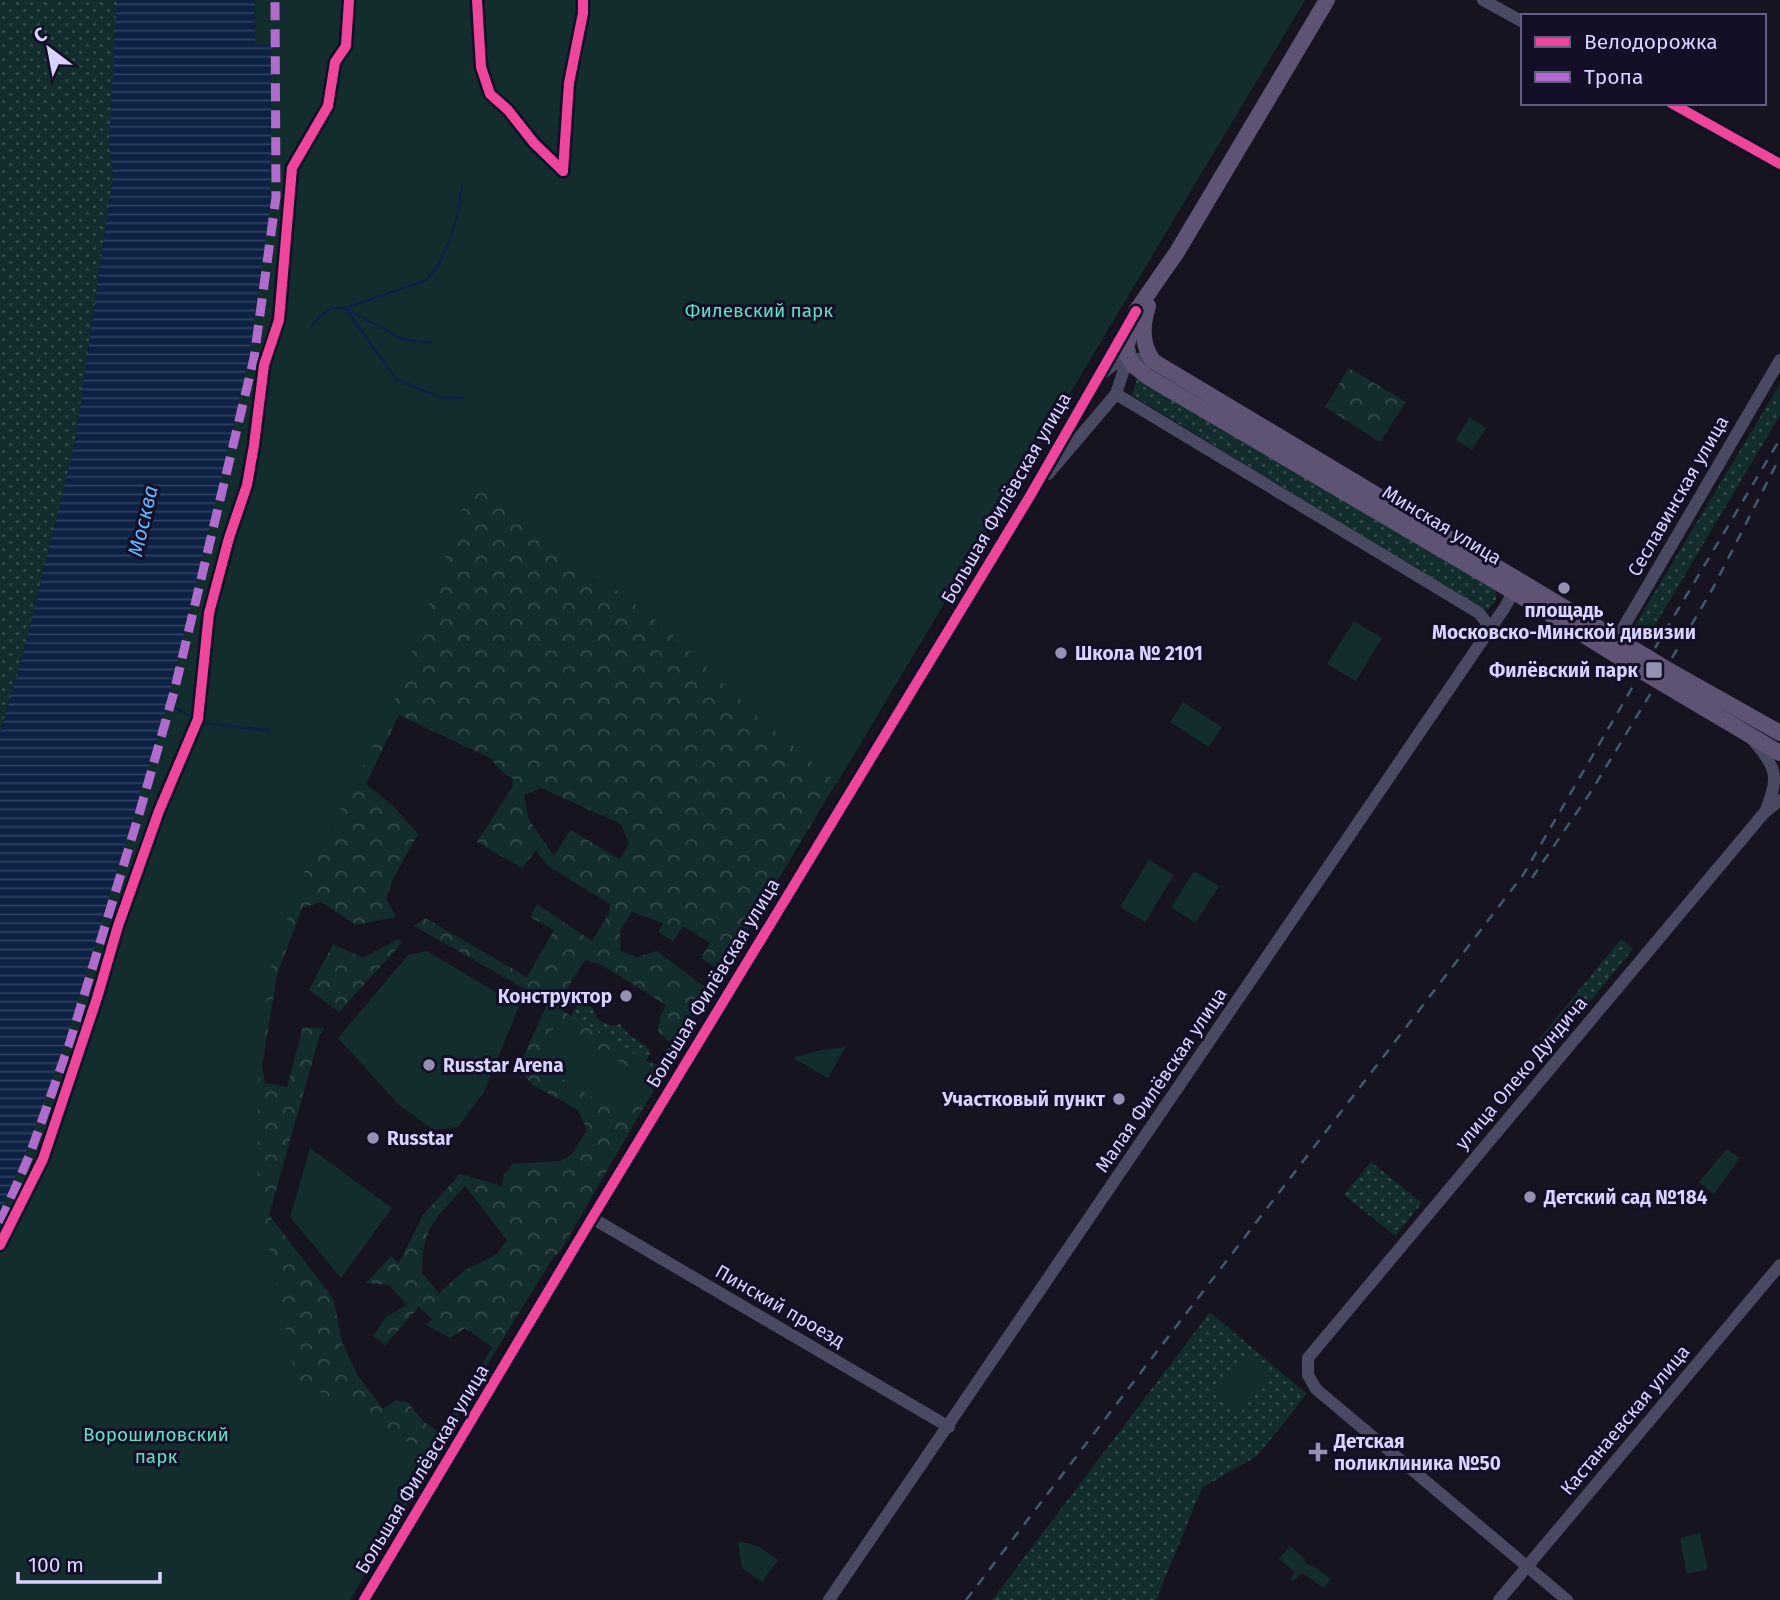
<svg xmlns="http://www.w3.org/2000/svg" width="1780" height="1600" font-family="'Fira Sans',sans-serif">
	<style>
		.grass { fill: url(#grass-dots) }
		.forest { fill: url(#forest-crowns); fill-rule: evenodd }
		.green { fill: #132c2d }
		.water { fill: url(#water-rules) }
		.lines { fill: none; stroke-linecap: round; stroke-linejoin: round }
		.stream { stroke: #0d2144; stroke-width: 2.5 }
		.minor { stroke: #4a4962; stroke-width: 12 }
		.major { stroke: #5e5373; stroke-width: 16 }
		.rail { stroke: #43596b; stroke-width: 2.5; stroke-dasharray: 10 9; stroke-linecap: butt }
		.major-bridge { stroke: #5e5373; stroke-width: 16 }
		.quiet { stroke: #b06ccc; stroke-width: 9; stroke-dasharray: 18 9; stroke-linecap: butt }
		.cycleway-casing { stroke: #130f26; stroke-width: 15 }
		.cycleway { stroke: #ed469a; stroke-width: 10 }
		.poi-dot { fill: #9591b1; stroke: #130f26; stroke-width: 2.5 }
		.labels { text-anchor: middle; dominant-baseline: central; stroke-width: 6; stroke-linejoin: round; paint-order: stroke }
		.park-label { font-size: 19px; fill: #5fe0c0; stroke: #130f26 }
		.street-label { font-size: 19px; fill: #d9d4ff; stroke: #130f26 }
		.poi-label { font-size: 19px; font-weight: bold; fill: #d9d4ff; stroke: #130f26; text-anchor: start }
		.water-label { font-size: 21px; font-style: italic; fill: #62b6ff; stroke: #130f26 }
	</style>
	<defs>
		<pattern id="grass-dots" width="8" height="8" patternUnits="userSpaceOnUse" patternTransform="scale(1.75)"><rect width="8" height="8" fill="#132c2d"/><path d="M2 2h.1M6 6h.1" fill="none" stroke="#354a4c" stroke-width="1.8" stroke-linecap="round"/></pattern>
		<pattern id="forest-crowns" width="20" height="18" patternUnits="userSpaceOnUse" patternTransform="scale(1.75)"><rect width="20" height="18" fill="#132c2d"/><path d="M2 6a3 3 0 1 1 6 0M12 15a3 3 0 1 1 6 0" fill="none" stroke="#354a4c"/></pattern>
		<pattern id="water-rules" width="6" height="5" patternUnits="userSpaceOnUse" patternTransform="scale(1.75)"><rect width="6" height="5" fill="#0d2144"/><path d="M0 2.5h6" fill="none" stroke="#304060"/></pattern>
	</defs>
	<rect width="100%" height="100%" fill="#161421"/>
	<g class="grass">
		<path d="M0,0H117L118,11L109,143L113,176L75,443L21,662L0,733Z"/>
		<path d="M1137,379L1496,589V601L1488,610L1480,608L1132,395Z"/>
		<path d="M1780,384V415L1645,642L1633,635L1632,630Z"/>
		<path d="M1621,939L1633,949L1551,1049L1539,1039Z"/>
		<path d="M578,1004L592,1007L598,1020L612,1026L620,1024C631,1041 642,1039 651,1052L646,1061L573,1019L572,1014Z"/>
		<path d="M1371,1162L1422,1203L1395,1236L1344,1195Z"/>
		<path d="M1210,1312L1307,1394L1257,1456L1202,1488L1156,1600H992Z"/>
	</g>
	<g class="forest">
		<path d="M1305,0L697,1015L560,1252L554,1256L490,1360L350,1600H0V1211L65,1043L167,705L223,472ZM399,715L490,758L503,773L513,779L512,788L477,842L522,868L536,850L548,866L610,904L609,913L592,941L537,904L530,917L554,930L527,977L425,918L414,926L548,1002L518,1069L533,1085L578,1110L587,1130L571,1155L560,1161L513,1164L504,1174L502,1186L460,1174L423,1215L399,1263L391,1256L366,1283L389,1285L407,1305L386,1317L373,1336L385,1345L419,1307L432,1319L426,1325L450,1338L465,1328L492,1347L441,1433L423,1421L408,1403L396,1400L383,1409L357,1374L342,1342L333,1298L269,1215L320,1034L325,1028L303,1027L287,1087L265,1083L262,1066L277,975L302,908L321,902L356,925L396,917L386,898L393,879L418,834L392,805L366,784ZM541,788L621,824L629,844L620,859L570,830L554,856L529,820L524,795ZM632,912L663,923L658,932L673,941L683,926L710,943L701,958L719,970L705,987L657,951L637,957L621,951L620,931ZM585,960L600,964L666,1005L661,1014L658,1031L671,1044L659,1065L646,1061L563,1011L570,999L568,987ZM465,1186L507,1240L496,1255L465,1270L439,1293L422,1273C422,1226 436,1219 465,1186Z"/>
		<path d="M1349,368L1406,402L1380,442L1325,407Z"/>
		<path d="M398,939L402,943L339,1012L309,990L333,944L363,958Z"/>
	</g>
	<g class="green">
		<path d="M254,0H1305L837,783L754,713L666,628L472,481L391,711L351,791L302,876L271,967L258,1065V1194L296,1378L435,1457L350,1600H0V1211L26,1152L65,1043L167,705L223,472L249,356L270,208L272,44H255Z"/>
		<path d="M1469,417L1486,428L1472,450L1456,440Z"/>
		<path d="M1354,621L1382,638L1356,681L1327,664Z"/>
		<path d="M1183,702L1222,727L1209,747L1170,722Z"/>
		<path d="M1149,860L1174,875L1145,922L1120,907Z"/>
		<path d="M1194,871L1219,886L1195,923L1171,907Z"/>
		<path d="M427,951L519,1006L484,1092L458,1127L433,1130L398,1104L338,1038L408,955Z"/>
		<path d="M556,1024L647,1078L624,1116L534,1062Z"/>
		<path d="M846,1047L828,1078L793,1058L821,1050Z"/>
		<path d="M310,1148L392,1208L341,1278L290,1217Z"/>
		<path d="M1727,1149L1740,1158L1714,1194L1699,1182Z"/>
		<path d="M1250,1352L1273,1372L1239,1414L1215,1394Z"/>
		<path d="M1700,1533L1708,1569L1687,1574L1680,1538Z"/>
		<path d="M738,1541L758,1546L778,1560L762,1582L742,1568Z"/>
		<path d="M1290,1546L1305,1559L1304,1561L1310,1566L1312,1565L1331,1579L1324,1588L1302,1573L1293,1581L1290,1579L1295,1572L1279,1559Z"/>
	</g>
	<path class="water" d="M117,0H254L255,44H272L270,208L249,356L223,472L167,705L65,1043L26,1152L0,1211V733L21,662L75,443L113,176L109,143Z"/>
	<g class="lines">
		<g class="stream">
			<path d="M462,186L458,213L450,239L439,263L427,280L345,308L397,380L440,397L463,398"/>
			<path d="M312,326L320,316L332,308H345L402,339L430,343"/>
			<path d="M176,708L188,715"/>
			<path d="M205,723L270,731"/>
		</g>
		<g class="minor">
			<path d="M1483,0L1523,22"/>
			<path d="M1671,103L1780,164"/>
			<path d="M1102,374C1118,359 1132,356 1153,361"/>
			<path d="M1116,394L1479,613L1486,622V635"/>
			<path d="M1048,474L1116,394L1130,351"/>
			<path d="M1613,645L1780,360"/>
			<path d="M1752,739C1776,768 1780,774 1766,810"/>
			<path d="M592,1218L949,1427"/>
			<path d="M364,1600L592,1218L1030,496L1129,323"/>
			<path d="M829,1600L1505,607L1516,587"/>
			<path d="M1499,1600L1780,1265"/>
			<path d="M1567,1600L1316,1389L1308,1375V1358L1764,813L1780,800"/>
		</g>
		<g class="major">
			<path d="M1327,0L1177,252L1136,311L1125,352L1134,366L1148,377L1514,592L1640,670"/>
			<path d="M1148,306C1142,326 1141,343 1153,361L1647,657"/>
			<path d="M1670,671L1780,733"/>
			<path d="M1662,683L1780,753"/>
		</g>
		<g class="rail">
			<path d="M1655,648L1780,439"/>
			<path d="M1672,658L1713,588L1780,457"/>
			<path d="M1532,878L1592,790L1652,691"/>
			<path d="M966,1600L1523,875L1636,681"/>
		</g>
		<g class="major-bridge">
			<path d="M1647,657L1670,671"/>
			<path d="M1640,670L1662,683"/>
		</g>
		<path class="quiet" d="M0,1223L30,1154L69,1045L140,811L174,692L254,358L276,197L275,0"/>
		<g class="cycleway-casing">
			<g id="cycleway">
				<path d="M477,0L481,67L490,94L508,110L534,143L563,171"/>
				<path d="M1671,103L1780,164"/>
				<path d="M563,171L569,83L583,13V0"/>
				<path d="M0,1245L43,1159L97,998L118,926L159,811L198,719L209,613L229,538L247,485L254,445L264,365L279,320L292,168L328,106L335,62L346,46L349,0"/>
				<path d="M364,1600L592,1218L1030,496L1136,311"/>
			</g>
		</g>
		<use href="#cycleway" class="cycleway"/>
	</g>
	<g class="poi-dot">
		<circle cx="1564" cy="588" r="7"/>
		<circle cx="1061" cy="653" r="7"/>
		<rect x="1645" y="661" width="18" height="18" rx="3.5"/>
		<circle cx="626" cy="996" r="7"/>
		<circle cx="429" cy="1065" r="7"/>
		<circle cx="1119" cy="1099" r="7"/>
		<circle cx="373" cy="1138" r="7"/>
		<circle cx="1530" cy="1197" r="7"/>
		<path d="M1314.5 1441.5h7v7h7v7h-7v7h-7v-7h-7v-7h7z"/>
	</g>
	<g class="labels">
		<g class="park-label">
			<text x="759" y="310">Филевский парк</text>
			<text x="156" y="1434">Ворошиловский<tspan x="156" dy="22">парк</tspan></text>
		</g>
		<g class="street-label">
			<text transform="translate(1678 496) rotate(-60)">Сеславинская улица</text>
			<text transform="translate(1006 498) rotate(-60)">Большая Филёвская улица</text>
			<text transform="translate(1442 525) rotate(31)">Минская улица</text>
			<text transform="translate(713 983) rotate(-59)">Большая Филёвская улица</text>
			<text transform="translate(1521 1073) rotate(-50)">улица Олеко Дундича</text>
			<text transform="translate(1161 1080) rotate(-56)">Малая Филёвская улица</text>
			<text transform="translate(780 1306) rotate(30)">Пинский проезд</text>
			<text transform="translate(1625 1420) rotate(-50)">Кастанаевская улица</text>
			<text transform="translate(422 1469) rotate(-59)">Большая Филёвская улица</text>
		</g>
		<g class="poi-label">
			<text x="1564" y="610" text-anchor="middle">площадь<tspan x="1564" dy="22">Московско-Минской дивизии</tspan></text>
			<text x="1075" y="653">Школа № 2101</text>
			<text x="1638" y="670" text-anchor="end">Филёвский парк</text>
			<text x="612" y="996" text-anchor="end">Конструктор</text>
			<text x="443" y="1065">Russtar Arena</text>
			<text x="1105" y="1099" text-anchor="end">Участковый пункт</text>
			<text x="387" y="1138">Russtar</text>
			<text x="1544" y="1197">Детский сад №184</text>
			<text x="1334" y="1441">Детская<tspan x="1334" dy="22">поликлиника №50</tspan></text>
		</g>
		<g class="water-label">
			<text transform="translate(143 521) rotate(-77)">Москва</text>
		</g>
	</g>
	<rect x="1521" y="14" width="245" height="91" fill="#130f26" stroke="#625e7d" stroke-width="2"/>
	<rect x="1535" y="37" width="35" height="10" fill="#ed469a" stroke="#625e7d" stroke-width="2"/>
	<text x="1584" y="49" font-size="21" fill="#d9d4ff">Велодорожка</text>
	<rect x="1535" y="72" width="35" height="10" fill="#b06ccc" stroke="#625e7d" stroke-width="2"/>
	<text x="1584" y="84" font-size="21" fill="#d9d4ff">Тропа</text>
	<g transform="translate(49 49) rotate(328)" stroke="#130f26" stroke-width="5" paint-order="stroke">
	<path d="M0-5L12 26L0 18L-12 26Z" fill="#d9d4ff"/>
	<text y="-10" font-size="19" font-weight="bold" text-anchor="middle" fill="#d9d4ff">С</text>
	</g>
	<path d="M18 1572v10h142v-10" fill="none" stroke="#d9d4ff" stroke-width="3.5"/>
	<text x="28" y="1572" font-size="21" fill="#d9d4ff" stroke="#130f26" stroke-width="5" paint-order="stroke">100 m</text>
</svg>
